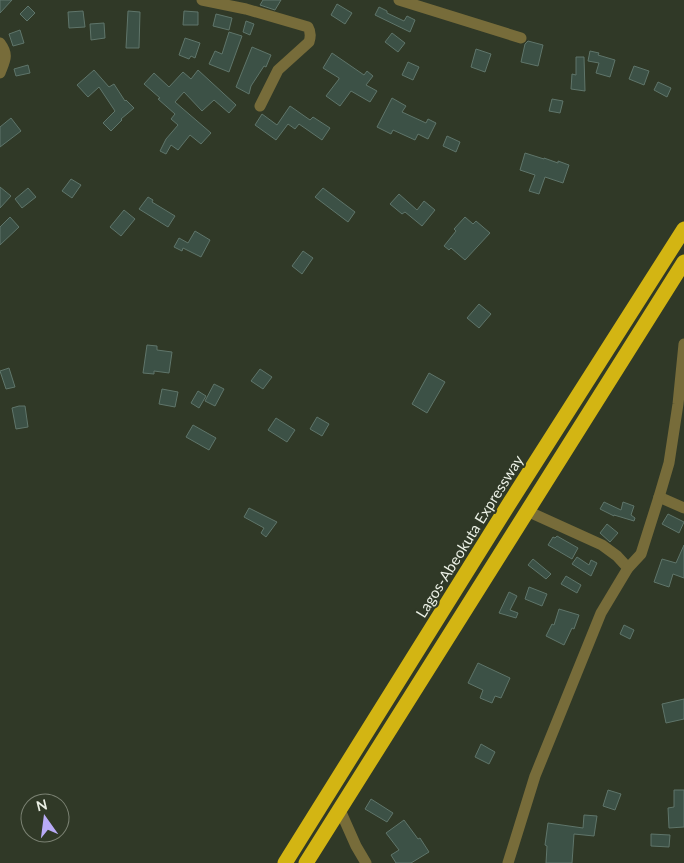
<svg xmlns="http://www.w3.org/2000/svg" width="684" height="863" font-family="Lato,sans-serif">
	<style>
		.building { fill: #3c5146; stroke: #5f756a }
		.lines { fill: none; stroke-linecap: round; stroke-linejoin: round }
		.minor { stroke: #776c3a; stroke-width: 11 }
		.highway { stroke: #d3b513; stroke-width: 15 }
		.labels { text-anchor: middle; dominant-baseline: central; stroke-width: 4.5; stroke-linejoin: round; paint-order: stroke }
		.street-label { font-size: 15px; fill: #ebf0e5; stroke: #303927 }
	</style>
	<rect width="100%" height="100%" fill="#303927"/>
	<g class="building">
		<path d="M0,0H12L0,13Z"/>
		<path d="M263,0H281L275,10L260,5Z"/>
		<path d="M337,4L352,13L345,24L331,15Z"/>
		<path d="M28,6L35,13L27,21L20,14Z"/>
		<path d="M379,7L387,11V13L404,21L407,16L415,20L410,32L375,15Z"/>
		<path d="M83,11L85,27L69,28L68,12Z"/>
		<path d="M128,11L140,12L139,48H126Z"/>
		<path d="M184,11L198,12V25H183Z"/>
		<path d="M216,14L232,18L229,30L213,26Z"/>
		<path d="M246,21L254,24L250,35L243,32Z"/>
		<path d="M104,23L105,38L91,40L90,24Z"/>
		<path d="M20,30L24,43L13,46L9,34Z"/>
		<path d="M229,32L242,36L229,72L209,64L215,51L222,54Z"/>
		<path d="M392,33L405,43L398,52L385,42Z"/>
		<path d="M185,38L200,43L195,58L191,56L189,59L179,55Z"/>
		<path d="M528,41L543,45L538,66L521,62L525,44Z"/>
		<path d="M252,47L271,55L266,67L264,66L251,86L249,94L236,87Z"/>
		<path d="M476,49L491,54L485,72L471,67Z"/>
		<path d="M590,51L599,53L598,55L615,60L610,77L596,73L599,63L588,61Z"/>
		<path d="M332,53L364,75L367,71L373,76L366,85L377,91L370,102L351,91L340,106L326,96L339,79V78L323,68Z"/>
		<path d="M576,57H584L585,91L571,89L572,74L576,75Z"/>
		<path d="M408,62L419,67L413,80L402,75Z"/>
		<path d="M28,65L30,73L16,76L14,69Z"/>
		<path d="M634,66L649,71L644,85L629,79Z"/>
		<path d="M94,70L109,87L114,84L125,101L126,100L134,108L121,119L122,120L111,131L103,123L115,111L99,87L88,97L77,85Z"/>
		<path d="M198,70L236,105L229,113L214,100L202,111L184,92L175,102L211,133L201,144L190,135L178,150L171,145L166,154L160,151L166,139L178,125L171,119L175,114L158,99L160,98L144,84L154,73L169,87L183,72L191,79Z"/>
		<path d="M658,82L671,88L667,97L654,90Z"/>
		<path d="M392,98L406,106L402,112L426,123L428,119L436,123L428,139L418,134L415,140L393,130L391,134L377,127Z"/>
		<path d="M552,99L563,101L560,113L549,111Z"/>
		<path d="M290,106L310,120L313,117L330,128L322,140L299,124L295,129L288,124L276,140L255,125L262,114L277,125Z"/>
		<path d="M11,118L21,131L0,147V127Z"/>
		<path d="M447,136L460,142L456,152L443,146Z"/>
		<path d="M525,153L544,159V158L558,163V161L569,165L563,183L545,177L539,194L529,191L535,175L520,170Z"/>
		<path d="M71,179L81,185L72,198L62,191Z"/>
		<path d="M0,187L11,196L0,208Z"/>
		<path d="M28,188L36,197L22,208L15,199Z"/>
		<path d="M323,188L355,212L348,222L315,197Z"/>
		<path d="M399,194L417,210L424,201L435,210L422,226L405,212L402,214L390,204Z"/>
		<path d="M148,197L153,200L152,202L175,216L168,227L139,209Z"/>
		<path d="M124,210L135,219L121,236L110,227Z"/>
		<path d="M10,217L19,227L0,245V227Z"/>
		<path d="M465,217L473,224L476,221L490,233L465,260L451,248L449,250L444,246L456,231L454,229Z"/>
		<path d="M195,231L210,240L201,257L183,248L182,251L174,247L179,238L188,243Z"/>
		<path d="M303,251L313,258L302,274L292,266Z"/>
		<path d="M479,304L491,314L479,328L467,318Z"/>
		<path d="M147,345L157,346V350L172,352L169,373L154,371V374L143,373Z"/>
		<path d="M9,368L15,387L6,389L0,371Z"/>
		<path d="M260,369L272,377L263,389L251,381Z"/>
		<path d="M429,373L445,382L427,413L412,404Z"/>
		<path d="M214,384L224,389L215,406L205,401Z"/>
		<path d="M162,389L178,392L175,407L159,404Z"/>
		<path d="M198,391L206,396L199,408L191,403Z"/>
		<path d="M19,406H25L28,427L16,429L12,408Z"/>
		<path d="M317,417L329,424L322,436L310,429Z"/>
		<path d="M276,418L295,430L287,442L268,430Z"/>
		<path d="M193,425L216,438L209,450L186,437Z"/>
		<path d="M604,502L621,510L623,502L634,506L631,515L635,518L634,521L614,515V516L600,509Z"/>
		<path d="M249,508L277,522L266,537L261,533L264,528L244,517Z"/>
		<path d="M668,514L684,522L679,533L662,524Z"/>
		<path d="M607,524L618,533L610,542L600,533Z"/>
		<path d="M557,536L578,548L572,559L548,545L553,537L555,538Z"/>
		<path d="M684,545V578L673,574L669,587L654,582L662,559L676,563Z"/>
		<path d="M577,557L589,565L591,560L597,563L591,576L572,564Z"/>
		<path d="M533,559L551,574L546,579L528,565Z"/>
		<path d="M566,576L581,585L577,593L561,584Z"/>
		<path d="M529,587L547,594L542,606L525,599Z"/>
		<path d="M509,592L517,596L510,610L518,613L516,618L499,613Z"/>
		<path d="M559,609L579,615L574,629L572,628L564,645L546,636L552,624L554,625Z"/>
		<path d="M624,625L634,630L630,639L620,634Z"/>
		<path d="M478,663L510,678L501,698L495,696L492,703L480,698L483,690L468,683Z"/>
		<path d="M684,699V719L666,723L662,704Z"/>
		<path d="M481,744L495,752L489,764L475,757Z"/>
		<path d="M608,790L621,794L615,810L603,806Z"/>
		<path d="M674,790H684V827L669,828L668,808L674,807Z"/>
		<path d="M371,799L393,813L387,822L365,809Z"/>
		<path d="M584,815L597,816L594,836L574,834L572,863H546L547,846L545,845L548,823L583,828Z"/>
		<path d="M404,820L418,839L420,838L429,852L411,863H396L391,855L399,850L386,833Z"/>
		<path d="M651,834L670,835L669,847L651,846Z"/>
	</g>
	<g class="lines">
		<g class="minor">
			<path d="M202,0L246,9L308,27C311,32 311,36 309,42L278,70L260,106"/>
			<path d="M399,0L521,38"/>
			<path d="M0,43C9,55 5,60 0,73"/>
			<path d="M659,497L684,508"/>
			<path d="M527,511L602,545L617,556L628,568"/>
			<path d="M340,810L356,846L366,863"/>
			<path d="M508,863L535,776L601,613L628,568L641,554L659,497L669,463L678,404L684,344"/>
		</g>
		<g class="highway">
			<path d="M285,863L509,504L684,229"/>
			<path d="M306,863L684,262"/>
		</g>
	</g>
	<g class="labels">
		<g class="street-label">
			<text transform="translate(469 536) rotate(-58)">Lagos-Abeokuta Expressway</text>
		</g>
	</g>
	<g transform="translate(45 818) rotate(346)"><circle r="24" fill="#303927" stroke="#7b8273"/>
	<path d="M0-4L9 19L0 12L-9 19Z" fill="#b9abf7"/>
	<text y="-8" font-size="14" font-weight="bold" text-anchor="middle" fill="#ebf0e5">N</text>
	</g>
</svg>
